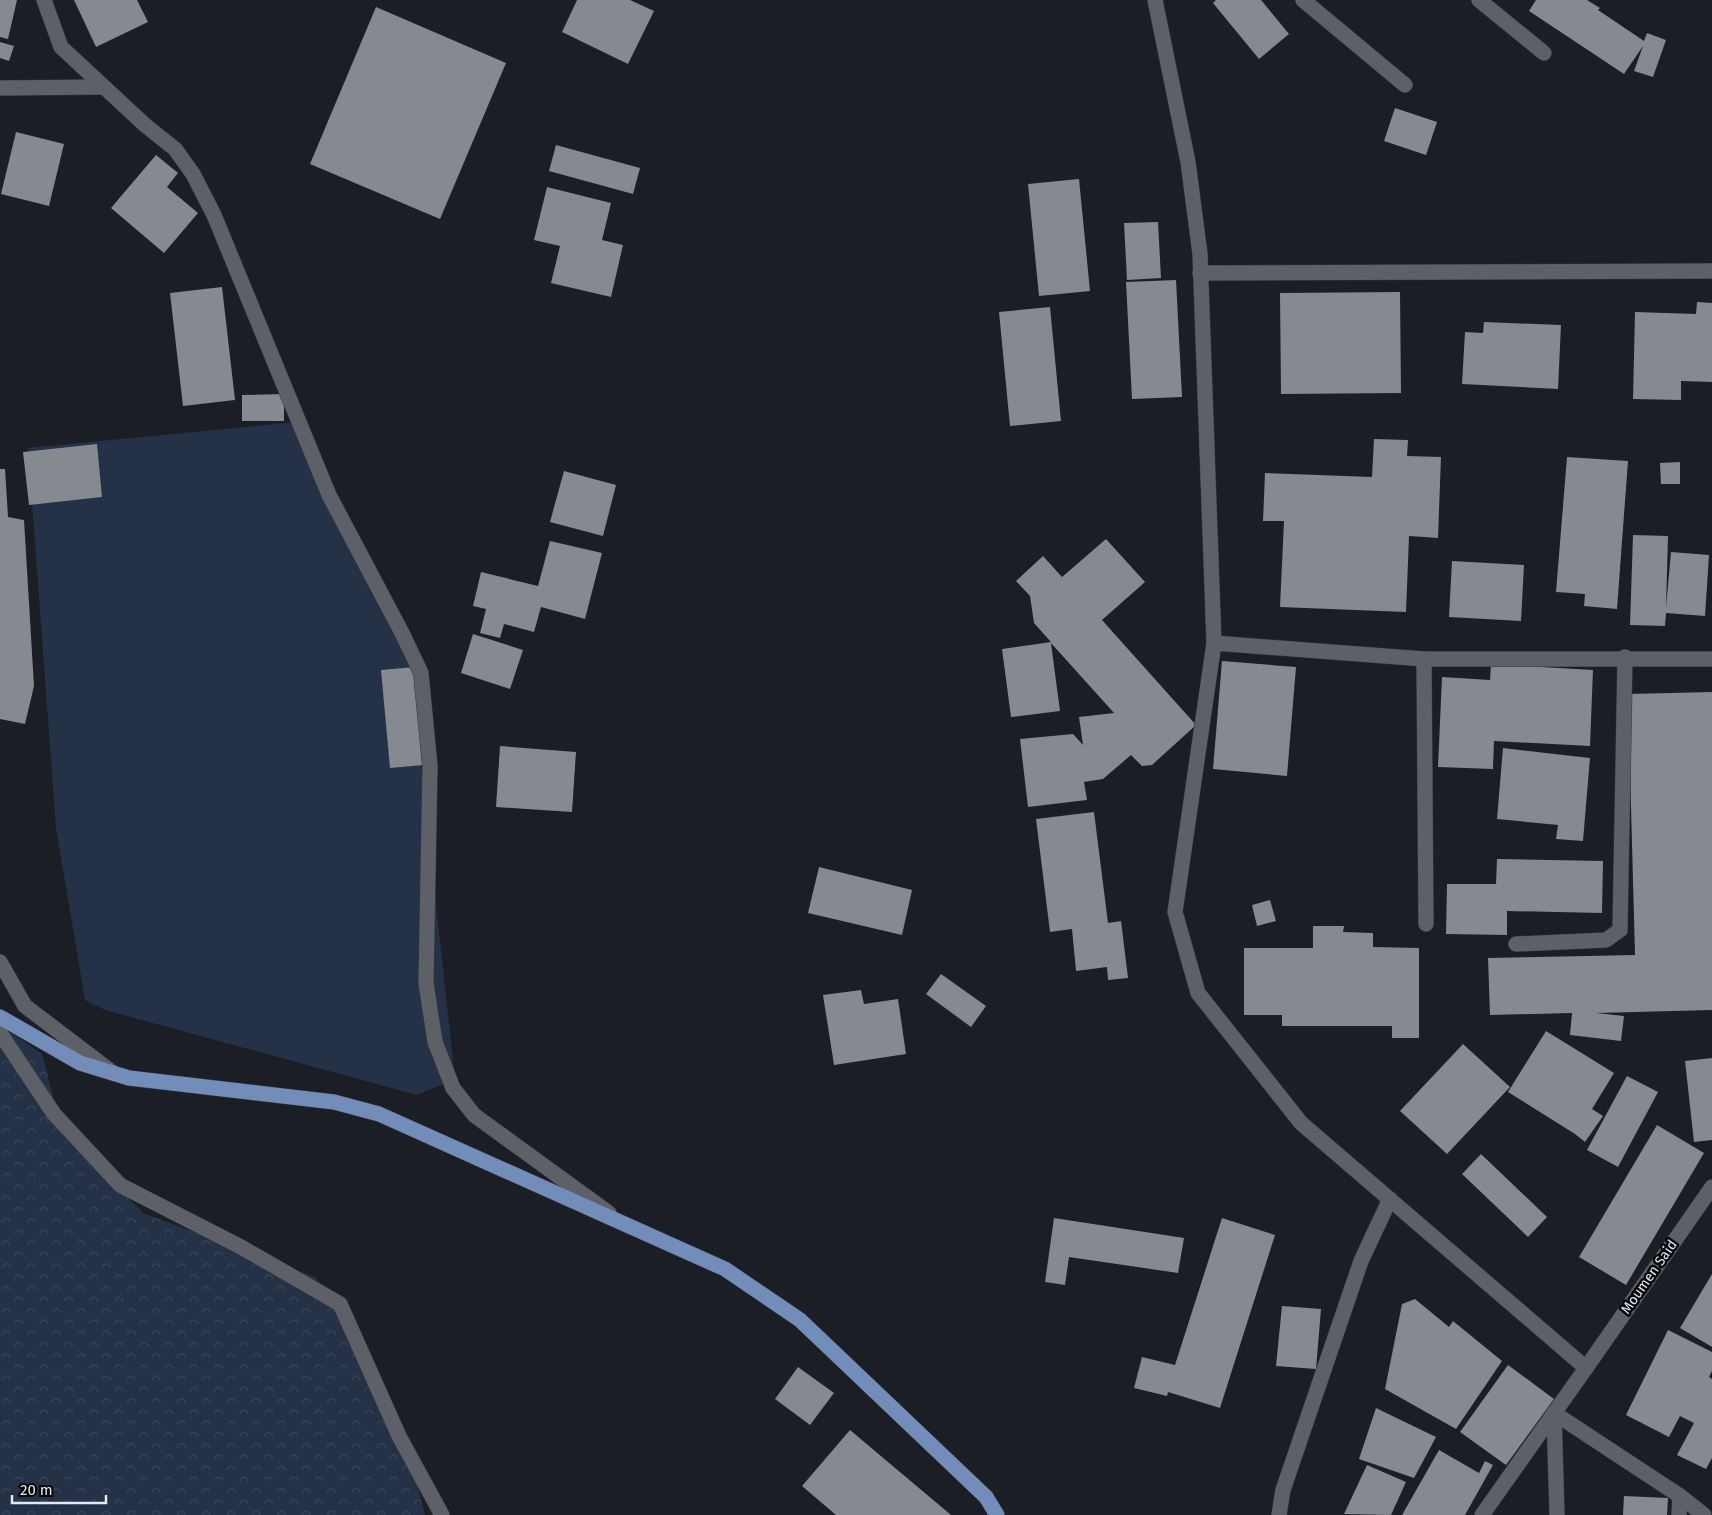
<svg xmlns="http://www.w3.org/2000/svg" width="1712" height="1515" font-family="'Fira Sans',sans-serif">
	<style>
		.forest { fill: url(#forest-crowns) }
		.park { fill: #243147 }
		.building { fill: #858990 }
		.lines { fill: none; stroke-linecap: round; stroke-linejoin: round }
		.minor-casing { stroke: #37393e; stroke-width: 16 }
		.major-casing { stroke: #37393e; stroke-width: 16 }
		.minor { stroke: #5d6167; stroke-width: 15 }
		.major { stroke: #738dba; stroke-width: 15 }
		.labels { text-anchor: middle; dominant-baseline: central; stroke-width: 5; stroke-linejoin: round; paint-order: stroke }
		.street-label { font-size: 14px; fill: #e5e8ec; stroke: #07080b }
	</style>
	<defs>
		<pattern id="forest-crowns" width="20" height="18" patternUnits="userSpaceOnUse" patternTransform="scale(1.25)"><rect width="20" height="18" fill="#243147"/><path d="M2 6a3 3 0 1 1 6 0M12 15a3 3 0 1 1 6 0" fill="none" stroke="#394559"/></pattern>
	</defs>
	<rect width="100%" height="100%" fill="#1b1e24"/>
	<path class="forest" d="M0,1025L42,1054L61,1126L143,1213L315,1277L347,1315L406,1439L425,1515H0Z"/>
	<path class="park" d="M296,422L416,682L422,774L455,1079L417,1095L105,1010L85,1000L56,828L28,448Z"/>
	<g class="building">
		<path d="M0,0H17L8,39L0,37Z"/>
		<path d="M74,0H137L148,22L96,47Z"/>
		<path d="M577,0H630L654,11L628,64L562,32Z"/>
		<path d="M1216,0H1261L1289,34L1259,59L1213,3Z"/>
		<path d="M1536,0H1587L1600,8L1598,10L1644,41L1647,33L1666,40L1653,77L1634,71L1643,46L1624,74L1529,11Z"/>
		<path d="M376,7L506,63L440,219L310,164Z"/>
		<path d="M0,42L14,46L9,61L0,58Z"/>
		<path d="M1395,108L1437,122L1426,155L1384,141Z"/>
		<path d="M16,132L64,144L49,206L1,194Z"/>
		<path d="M556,145L640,168L633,194L549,171Z"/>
		<path d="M156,155L178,173L167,187L198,213L164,253L111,208Z"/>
		<path d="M1079,179L1090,291L1039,296L1028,184Z"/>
		<path d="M547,187L611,203L602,240L623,245L611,297L551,283L560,246L534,240Z"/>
		<path d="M1158,222L1161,278L1127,280L1124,223Z"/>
		<path d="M1176,280L1182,397L1132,399L1126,282Z"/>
		<path d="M222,287L235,400L183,406L170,293Z"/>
		<path d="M1400,292L1401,393L1281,394L1280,293Z"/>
		<path d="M1697,302L1712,303V382L1681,381V400L1633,399L1635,312L1696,314Z"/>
		<path d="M1050,307L1061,421L1010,426L999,312Z"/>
		<path d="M1484,322L1561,325L1558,389L1462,384L1465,332L1483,333Z"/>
		<path d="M284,394V421H242V395Z"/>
		<path d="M1374,439L1408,440L1407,456L1441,457L1438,538L1409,536L1406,612L1280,607L1284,521H1263L1265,473L1372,477Z"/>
		<path d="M97,444L102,497L29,505L23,452Z"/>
		<path d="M1567,457L1628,461L1617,609L1584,606L1585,594L1556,592Z"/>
		<path d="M1680,462V484H1661L1660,463Z"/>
		<path d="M0,469H5L8,517L24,520L34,686L25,724L0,719Z"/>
		<path d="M564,471L616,485L603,536L550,522Z"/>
		<path d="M1633,535L1668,536L1666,608L1671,552L1709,555L1705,616L1666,613L1665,626L1630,625Z"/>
		<path d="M1106,539L1145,582L1102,620L1196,725L1152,765L1142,766L1131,755L1103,779L1084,782L1087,800L1028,807L1020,739L1073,734L1083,745L1079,717L1114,713L1051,643L1060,711L1011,717L1002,649L1051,642L1034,623L1030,596L1016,581L1043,556L1062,577Z"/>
		<path d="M550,541L602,553L585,619L541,607L534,632L504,624L500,638L480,633L486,609L473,606L481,572L538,586Z"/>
		<path d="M1452,561L1524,565L1521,621L1449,617Z"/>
		<path d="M473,634L523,650L510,689L461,673Z"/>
		<path d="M1222,661L1296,667L1287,776L1213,769Z"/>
		<path d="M1491,664L1593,670L1590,746L1494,741L1493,769L1438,767L1442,677L1490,680Z"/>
		<path d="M426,666L435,764L390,768L381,670Z"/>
		<path d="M1712,692V1010L1596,1013L1624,1016L1621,1041L1570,1035L1572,1013L1490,1015L1488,958L1635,955L1628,694Z"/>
		<path d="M500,746L576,752L572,812L496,807Z"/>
		<path d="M1503,748L1590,758L1583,841L1556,839L1558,825L1497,819Z"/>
		<path d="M1094,812L1108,923L1121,921L1128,978L1108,980L1107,967L1076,971L1072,929L1050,932L1036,819Z"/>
		<path d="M1497,859L1603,861L1602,913L1507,911V935L1446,934L1447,884H1496Z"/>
		<path d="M819,867L912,890L902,935L808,913Z"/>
		<path d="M1270,900L1276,921L1257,926L1252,905Z"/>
		<path d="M1313,926H1344L1343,932L1373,933V947L1419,948V1038H1392V1026H1282V1015H1244V948H1313Z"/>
		<path d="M941,974L986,1006L971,1027L926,994Z"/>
		<path d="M861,990L864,1004L898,999L906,1054L834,1065L823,995Z"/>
		<path d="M1546,1031L1614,1073L1592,1109L1603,1116L1585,1142L1575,1134L1508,1092Z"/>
		<path d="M1463,1044L1510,1087L1447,1154L1400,1111Z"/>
		<path d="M1712,1058V1140L1694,1142L1685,1061Z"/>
		<path d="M1627,1076L1658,1092L1618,1167L1587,1150Z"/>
		<path d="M1657,1125L1704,1153L1626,1285L1579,1257Z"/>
		<path d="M1481,1154L1547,1217L1528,1237L1462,1174Z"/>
		<path d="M1054,1218L1184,1238L1178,1273L1069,1257L1065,1285L1045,1282Z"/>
		<path d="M1222,1218L1275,1235L1220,1408L1168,1392L1167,1396L1134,1388L1142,1357L1175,1365Z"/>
		<path d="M1712,1274V1347L1680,1328Z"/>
		<path d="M1415,1299L1449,1327L1453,1321L1502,1361L1456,1429L1385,1389L1402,1304Z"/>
		<path d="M1282,1306L1321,1309L1316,1369L1276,1366Z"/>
		<path d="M1668,1330L1712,1352V1371L1709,1377L1712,1379V1458L1706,1469L1677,1455L1694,1423L1680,1416L1669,1437L1626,1415Z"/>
		<path d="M1508,1365L1554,1399L1506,1465L1460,1432Z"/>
		<path d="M798,1367L834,1393L810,1425L775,1399Z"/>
		<path d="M1376,1408L1436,1437L1414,1478L1359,1459Z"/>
		<path d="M850,1430L951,1515H836L802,1486Z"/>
		<path d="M1439,1450L1479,1473L1485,1461L1493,1465L1465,1515H1402Z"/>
		<path d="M1367,1465L1406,1482L1391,1515L1344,1514Z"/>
		<path d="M1624,1496L1668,1498L1667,1515H1623Z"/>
	</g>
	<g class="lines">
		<g class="minor-casing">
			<g id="minor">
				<path d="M44,0L61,47L145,125L175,149L193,174L214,215L329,495L402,633L421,673L430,766L426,983L435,1042L453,1088L474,1115L609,1213"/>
				<path d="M1155,0L1188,162L1200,254L1214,643L1175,912L1198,993L1301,1123L1586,1368L1482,1515"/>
				<path d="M1303,0L1405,85"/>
				<path d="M1479,0L1544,53"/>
				<path d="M0,88L103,87"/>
				<path d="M1200,273L1712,271"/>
				<path d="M1214,643L1424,659H1712"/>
				<path d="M1424,659L1426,924"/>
				<path d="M1516,944L1606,940L1620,930L1625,657"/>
				<path d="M0,962L25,1006L112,1072"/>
				<path d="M0,1033L54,1114L120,1185L241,1247L340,1304L399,1436L442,1515"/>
				<path d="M1586,1368L1712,1187"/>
				<path d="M1554,1413L1680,1496L1704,1515"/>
				<path d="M1554,1413L1557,1515"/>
				<path d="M1279,1515L1283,1490L1361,1261L1390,1199"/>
				<path d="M1679,1515L1680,1496"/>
			</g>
		</g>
		<g class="major-casing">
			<path id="major" d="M0,1017L80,1063L129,1078L334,1102L379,1114L725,1269L800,1320L986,1497L997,1515"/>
		</g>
		<use href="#minor" class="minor"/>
		<use href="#major" class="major"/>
	</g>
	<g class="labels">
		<g class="street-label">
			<text transform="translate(1649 1277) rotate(-55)">Moumen Said</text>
		</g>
	</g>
	<path d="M12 1495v8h94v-8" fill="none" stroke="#e5e8ec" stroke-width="2.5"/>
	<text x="20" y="1495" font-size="15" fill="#e5e8ec" stroke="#07080b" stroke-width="4" paint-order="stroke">20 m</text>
</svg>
